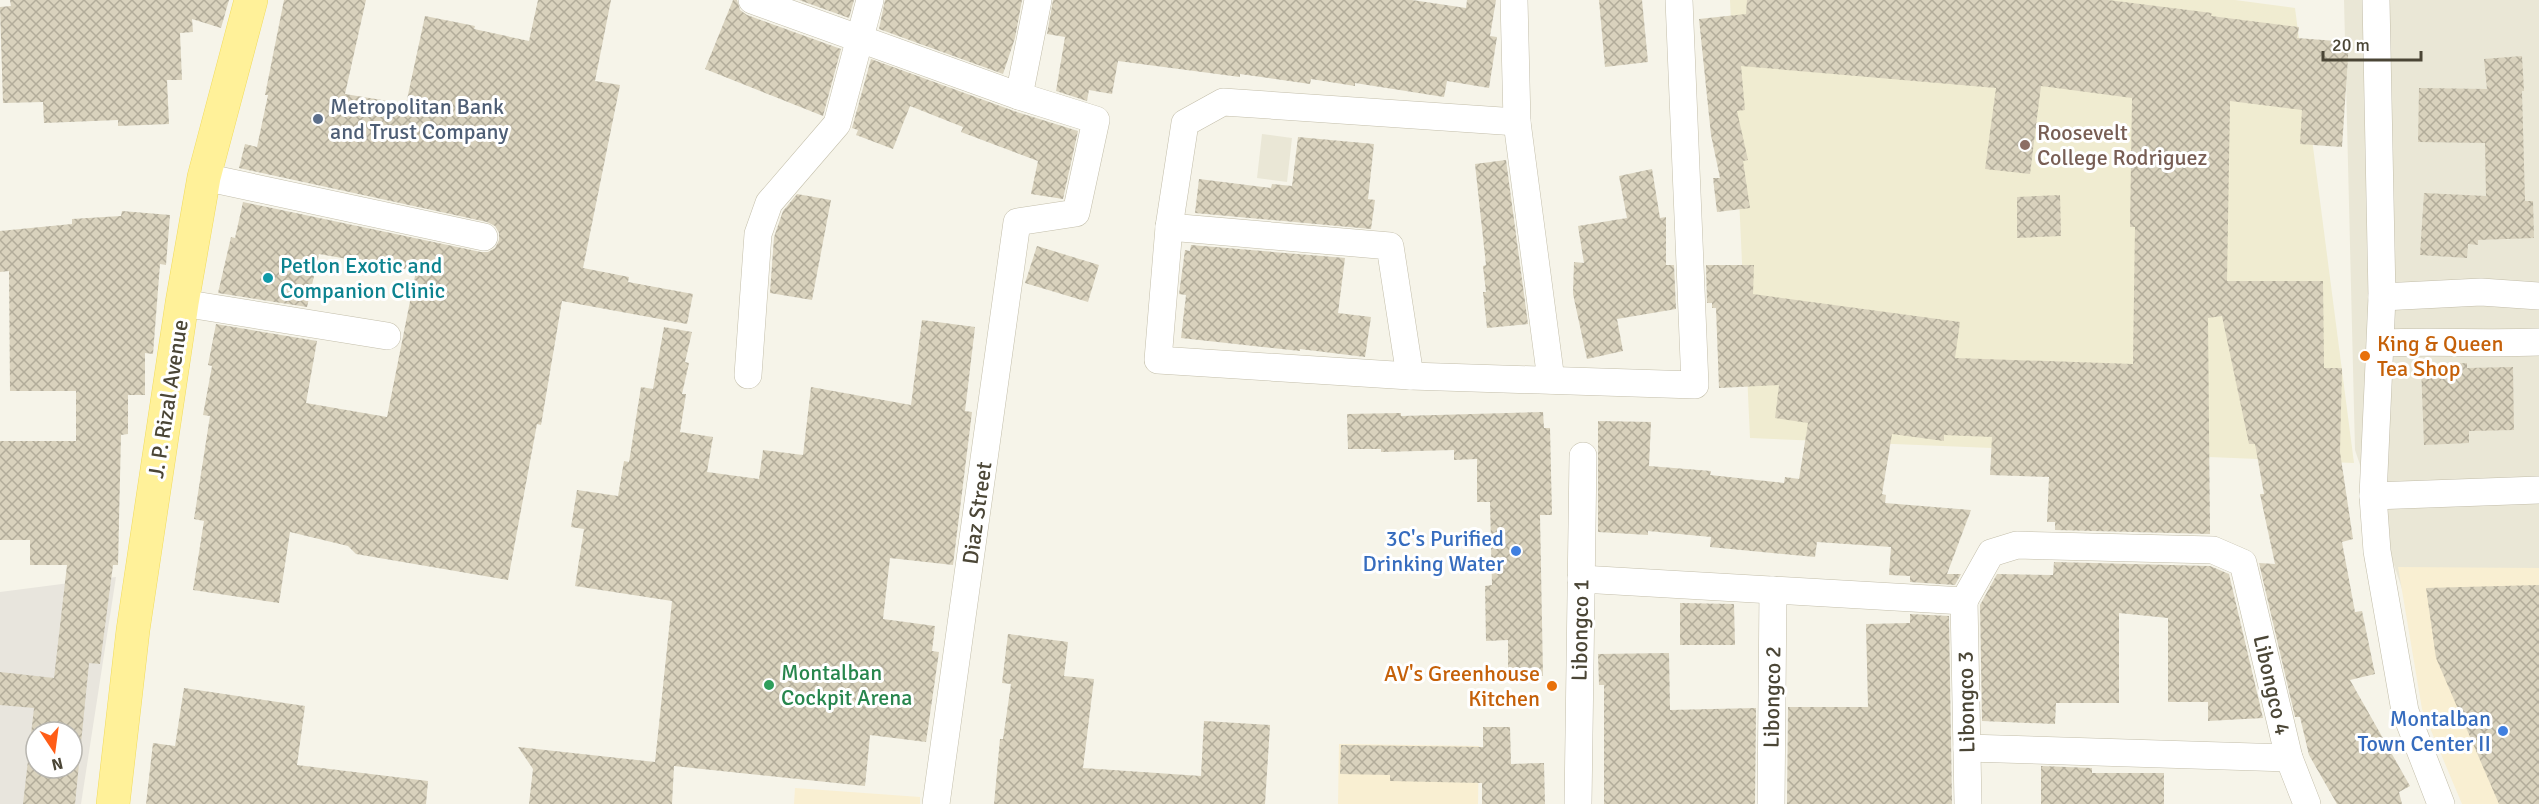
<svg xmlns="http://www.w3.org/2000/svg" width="2539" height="804" font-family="Signika,sans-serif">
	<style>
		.residential { fill: #eae7d6 }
		.commercial { fill: #f9efd2 }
		.industrial { fill: #e8e5dd; fill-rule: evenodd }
		.education { fill: #f0ecd1 }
		.building { fill: url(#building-cross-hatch); fill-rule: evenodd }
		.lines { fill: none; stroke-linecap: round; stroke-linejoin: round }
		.street-casing { stroke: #c3beaa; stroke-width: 28 }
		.primary-casing { stroke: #f1db5c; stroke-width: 34 }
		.street { stroke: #fff; stroke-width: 27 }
		.primary { stroke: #fff199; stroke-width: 33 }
		.service-dot { fill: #5c6f8a; stroke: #fff; stroke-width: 2 }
		.education-dot { fill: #8d6e63; stroke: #fff; stroke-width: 2 }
		.culture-dot { fill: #0f9aa8; stroke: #fff; stroke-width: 2 }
		.food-dot { fill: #e8710a; stroke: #fff; stroke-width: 2 }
		.shop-dot { fill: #3f7fe0; stroke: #fff; stroke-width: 2 }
		.leisure-dot { fill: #2e9e5b; stroke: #fff; stroke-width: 2 }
		.labels { text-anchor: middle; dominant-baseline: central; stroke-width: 6; stroke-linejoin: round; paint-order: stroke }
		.service-label { font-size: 22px; fill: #4e5e75; stroke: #fff; text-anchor: start }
		.education-label { font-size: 22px; fill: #785e54; stroke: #fff; text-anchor: start }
		.culture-label { font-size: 22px; fill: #0d838f; stroke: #fff; text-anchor: start }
		.food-label { font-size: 22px; fill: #c56008; stroke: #fff; text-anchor: start }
		.street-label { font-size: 22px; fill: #4b4636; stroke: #fff }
		.shop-label { font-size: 22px; fill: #366cbe; stroke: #fff; text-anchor: end }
		.leisure-label { font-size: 22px; fill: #27864d; stroke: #fff; text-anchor: start }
	</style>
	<defs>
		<pattern id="building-cross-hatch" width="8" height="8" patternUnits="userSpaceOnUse" patternTransform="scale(1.5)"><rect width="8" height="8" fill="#d9d2bd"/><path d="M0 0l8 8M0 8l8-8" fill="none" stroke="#b2ac9a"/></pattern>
	</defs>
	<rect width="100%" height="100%" fill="#f6f4e9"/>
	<g class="residential">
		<path d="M2344,0H2539V804H2475L2355,450Z"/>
		<path d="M1262,134L1292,138L1287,182L1257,178Z"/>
	</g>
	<g class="commercial">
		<path d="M2398,567L2539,568V804H2462L2422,709Z"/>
		<path d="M1339,744L1479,746L1478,804H1338Z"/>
		<path d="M795,788L920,797V804H794Z"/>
	</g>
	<path class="industrial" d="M116,577L81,804H0V592ZM36,732H72V768H36Z"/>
	<path class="education" d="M1730,0H2235L2295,8L2354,463L1750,438Z"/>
	<g class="building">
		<path d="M10,0H229L221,28L192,19L193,32L180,33L182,80H167L169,124L118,126V120L44,123L43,102L3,103L0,7L11,6Z"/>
		<path d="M284,0H366L345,94L406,104L425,16L475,26L474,29L529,41L538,0H611L595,81L620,85L583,268L629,277L628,282L693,294L687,324L562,301L541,425L537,424L508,580L356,554L348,546L290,532L279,603L193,590L204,521L194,519L210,416L203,415L212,366L208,365L216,324L317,341L306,403L387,417L416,271L319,254L307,307L218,293L231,237L235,238L243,202L481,252H488L495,248L499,240V233L495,226L487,222L239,168L245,144L257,147L268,95H265Z"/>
		<path d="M733,0H737L740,10L747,15L841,49L823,116L705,69Z"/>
		<path d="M799,0H854L849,18Z"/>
		<path d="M885,0H1022L1015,38L1003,74L879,29Z"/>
		<path d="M1053,0H1412L1466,8L1467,0H1496L1490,36L1497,37L1489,88L1447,81L1444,97L1355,83V86L1311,79L1310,84L1240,74V77L1118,61L1112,94L1089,90L1087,101L1056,91L1065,37L1047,34Z"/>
		<path d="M1599,0H1642L1648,62L1605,67Z"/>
		<path d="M1747,0H2108L2212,13L2211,16L2299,27L2297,38L2349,42L2342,147L2300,144L2302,110L2230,101L2227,281H2323L2324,368H2342L2340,452L2353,539L2342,542L2355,612L2362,611L2375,674L2350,680L2410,786L2399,792L2402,804H2337L2309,755L2300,717H2295L2259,563L2275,564L2260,494H2264L2255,444H2249L2222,316L2208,318L2210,534L2055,530V522H2047L2049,477L1990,475L1992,437L1944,435V441L1892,434L1882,494L1886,495L1885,503L1971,510L1947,574H1961L1955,585L1910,582V576L1889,575L1891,547L1817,542L1815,557L1710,547L1711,537L1648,531V535L1598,532V421L1651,422L1649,466L1711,471L1710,475L1784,483L1785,477L1799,479L1808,423L1775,418L1779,385L1719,388L1716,308H1712V303H1707L1706,265H1754L1753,294L1960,322L1955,358L2133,364L2135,227H2130L2132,98L2041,86L2030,174L1985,169L1996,88L1741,66L1745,110L1737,111L1748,160L1743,161L1750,208L1717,212L1713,178H1720L1711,135L1699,19L1746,14Z"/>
		<path d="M2522,56L2524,91H2522L2525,201H2533L2534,238L2478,240V245L2468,244L2467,258L2420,255L2424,193L2486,196L2485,143L2418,142L2419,88L2487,89L2484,59Z"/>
		<path d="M871,59L1014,111L1078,131L1063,199L1031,194L1038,161L961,132L963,127L910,106L893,149L856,135L858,130L852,128Z"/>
		<path d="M1298,137L1374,144L1368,199L1375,200L1371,229L1195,213L1199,179L1271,188L1272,184L1292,186Z"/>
		<path d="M1506,160L1528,324L1487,328L1483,292H1486L1483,266L1486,265L1475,164Z"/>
		<path d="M1652,169L1660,218L1666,217V265H1674L1676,309L1617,319L1623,351L1587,359L1573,294L1574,262L1584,263L1578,226L1627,218L1619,176Z"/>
		<path d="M797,194L831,200L812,300L770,293L774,237L783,211Z"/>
		<path d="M2060,195L2061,236L2017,238V197Z"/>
		<path d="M122,211L170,215L166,265L160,264L153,354L145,353V395H128V434L121,435L118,565H113L100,664L89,663L75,804H23L34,708L0,705V672L54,678L67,565H30V540H0V441H76V391H10L9,271L0,272V231L72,224V219L121,216ZM36,732H72V768H36Z"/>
		<path d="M1191,245L1345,258L1338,313L1371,317L1365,357L1300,349V351L1181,338L1186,295L1179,294L1185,250L1190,251Z"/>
		<path d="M1037,246L1099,265L1088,302L1025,283Z"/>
		<path d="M922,320L975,327L965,411L972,412L953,565L890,558L883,619L935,626L932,651L939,652L926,742L870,735L865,786L674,766L672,804H529L533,769L518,747L655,762L672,601L575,586L584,529L571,527L577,490L618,496L624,461L629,462L641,387L653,389L664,327L692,332L685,362L689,363L682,394H686L680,432L713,437L707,472L759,479L763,450L803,455L811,387L911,405Z"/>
		<path d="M2467,363V368L2513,367L2514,430L2469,431V443L2424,445L2421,365Z"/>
		<path d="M1543,412L1544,428H1550L1552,515H1540L1543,676H1508V640L1486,641L1485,586L1492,585L1490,502H1477V459L1454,460V450L1381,452V449H1348L1347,414L1401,413V416Z"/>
		<path d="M2054,562L2210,566L2229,574L2263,718L2208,721V702H2168V618L2119,613V703H2056L2055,724L1982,721L1980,605L1997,574L2053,575Z"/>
		<path d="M2539,585V804H2499L2436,658L2426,588Z"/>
		<path d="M1680,603L1734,604L1735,645H1680Z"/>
		<path d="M1910,614L1949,616L1952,804H1787L1788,707H1868L1866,624L1910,623Z"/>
		<path d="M1008,634L1068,642L1064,676L1094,679L1083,768L1201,776L1204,721L1270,725L1265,804H994L1000,739H1003L1011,684L1002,683Z"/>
		<path d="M1669,653L1670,710L1756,708L1755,804H1604V685H1599L1598,654Z"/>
		<path d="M184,688L305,706L297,765L428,781L426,804H146L153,743L175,746Z"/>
		<path d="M1483,727H1510L1511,764L1544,763L1545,804H1482V783L1390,781V775L1340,774L1341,745L1483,747Z"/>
		<path d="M2041,766L2092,768V773H2164V804H2041Z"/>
	</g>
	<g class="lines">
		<g class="street-casing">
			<g id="street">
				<path d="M752,0L1019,96L1096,120L1076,213L1017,222L936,804"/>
				<path d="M1514,0L1517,122L1551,380"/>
				<path d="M2376,0L2382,297L2373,496L2377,551L2405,711L2441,804"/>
				<path d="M1019,96L1038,0"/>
				<path d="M1517,122L1223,102L1185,123L1169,227L1158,360L1410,376L1695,385L1679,0"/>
				<path d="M204,177L484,237"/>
				<path d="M1169,227L1390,246L1410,376"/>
				<path d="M2382,297L2481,292L2539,296"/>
				<path d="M182,303L387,336"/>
				<path d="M2381,343C2434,341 2486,344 2539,342"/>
				<path d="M748,375L758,234L769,203L837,124L870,0"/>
				<path d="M2373,496L2539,490"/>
				<path d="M1581,579L1964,601"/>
				<path d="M1964,601L1991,553L2017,545L2213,550L2243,563L2289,758L2307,804"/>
				<path d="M1964,601L1968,804"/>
				<path d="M1967,748L2289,758"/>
				<path d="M1578,804L1583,456"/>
				<path d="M1771,804L1773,590"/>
			</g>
		</g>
		<g class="primary-casing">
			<path id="primary" d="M113,804L133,630L182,303L204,177L251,0"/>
		</g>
		<use href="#street" class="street"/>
		<use href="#primary" class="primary"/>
	</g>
	<circle class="service-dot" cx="318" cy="119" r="6"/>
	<circle class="education-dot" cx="2025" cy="145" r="6"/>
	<circle class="culture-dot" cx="268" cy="278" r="6"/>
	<g class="food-dot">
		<circle cx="2365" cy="356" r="6"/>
		<circle cx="1552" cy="686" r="6"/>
	</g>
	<g class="shop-dot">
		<circle cx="1516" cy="551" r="6"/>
		<circle cx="2503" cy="731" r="6"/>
	</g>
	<circle class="leisure-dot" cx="769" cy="685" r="6"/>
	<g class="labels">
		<g class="service-label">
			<text x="330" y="106">Metropolitan Bank<tspan x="330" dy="25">and Trust Company</tspan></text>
		</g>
		<g class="education-label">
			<text x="2037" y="132">Roosevelt<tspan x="2037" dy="25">College Rodriguez</tspan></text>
		</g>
		<g class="culture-label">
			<text x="280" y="265">Petlon Exotic and<tspan x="280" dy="25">Companion Clinic</tspan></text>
		</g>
		<g class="food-label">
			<text x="2377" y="343">King &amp; Queen<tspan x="2377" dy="25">Tea Shop</tspan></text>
			<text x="1540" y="673" text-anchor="end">AV's Greenhouse<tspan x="1540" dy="25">Kitchen</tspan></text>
		</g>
		<g class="street-label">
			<text transform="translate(168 399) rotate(-81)">J. P. Rizal Avenue</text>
			<text transform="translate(977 513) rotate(-82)">Diaz Street</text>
			<text transform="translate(1580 630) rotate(-89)">Libongco 1</text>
			<text transform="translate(2272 685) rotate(77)">Libongco 4</text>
			<text transform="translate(1772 697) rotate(-89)">Libongco 2</text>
			<text transform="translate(1966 702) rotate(-91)">Libongco 3</text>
		</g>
		<g class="shop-label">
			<text x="1504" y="538">3C's Purified<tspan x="1504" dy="25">Drinking Water</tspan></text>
			<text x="2491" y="718">Montalban<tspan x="2491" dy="25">Town Center II</tspan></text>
		</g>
		<g class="leisure-label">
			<text x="781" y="672">Montalban<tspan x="781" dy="25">Cockpit Arena</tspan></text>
		</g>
	</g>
	<g transform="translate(54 750) rotate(167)"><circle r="28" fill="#ffffff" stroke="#b7b5af" stroke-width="1.5"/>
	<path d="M0-4.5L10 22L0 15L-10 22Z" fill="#ff5d17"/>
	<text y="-9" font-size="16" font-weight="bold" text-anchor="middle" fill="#4b4636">N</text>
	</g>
	<path d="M2323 51v9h98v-9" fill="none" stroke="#4b4636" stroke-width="3"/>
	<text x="2332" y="51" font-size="18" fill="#4b4636" stroke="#ffffff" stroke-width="4.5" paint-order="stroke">20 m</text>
</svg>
